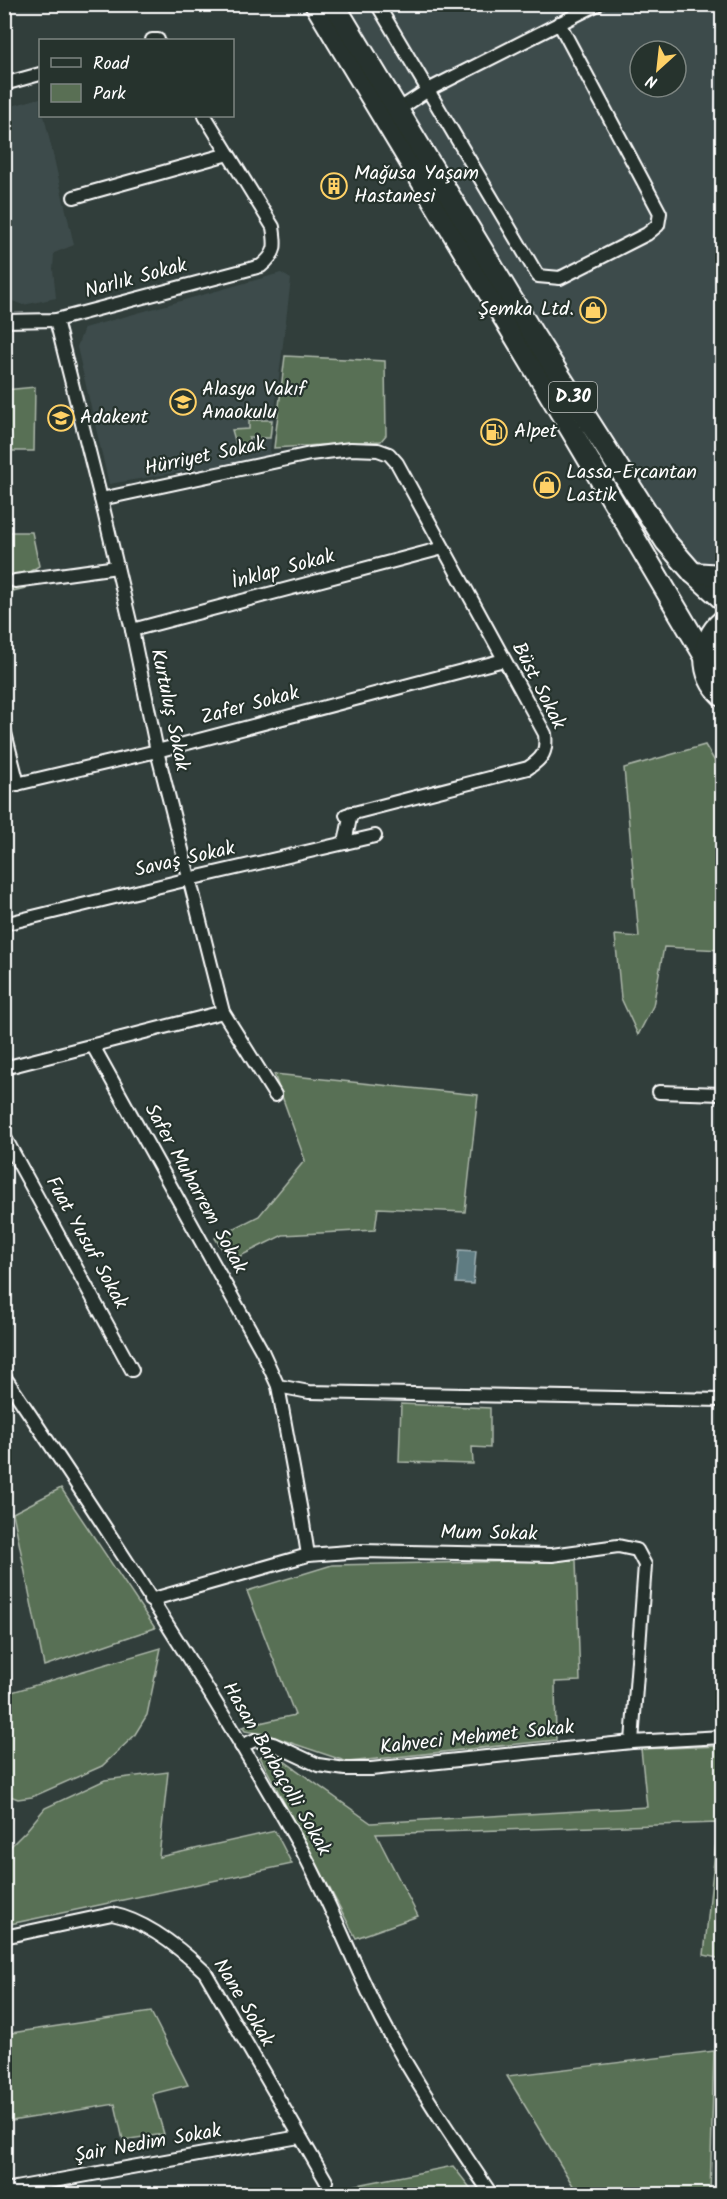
<svg xmlns="http://www.w3.org/2000/svg" width="727" height="2199" font-family="Kalam,sans-serif">
	<style>
		.built { fill: #3e4c4c; fill-rule: evenodd }
		.green { fill: #596f54; stroke: #acb7aa; stroke-width: 1.5 }
		.water { fill: #5f7b82; stroke: #9fb0b4; stroke-width: 1.5 }
		.lines { fill: none; stroke-linecap: round; stroke-linejoin: round }
		.minor-casing { stroke: #fff; stroke-width: 16 }
		.primary-casing { stroke: #fff; stroke-width: 24 }
		.trunk-casing { stroke: #fff; stroke-width: 24 }
		.minor { stroke: #26332d; stroke-width: 12 }
		.primary { stroke: #26332d; stroke-width: 20 }
		.trunk { stroke: #26332d; stroke-width: 20 }
		.labels { text-anchor: middle; dominant-baseline: central; stroke-width: 4.5; stroke-linejoin: round; paint-order: stroke }
		.shield { fill: #26332d; stroke: #bec2c0; stroke-width: 1.5 }
		.shield-label { font-size: 18px; font-weight: bold; fill: #fff }
		.poi-label { font-size: 20px; fill: #fff; stroke: #26332d; text-anchor: start }
		.street-label { font-size: 20px; fill: #fff; stroke: #26332d }
	</style>
	<rect width="100%" height="100%" fill="#313e3b"/>
	<filter id="ink" filterUnits="userSpaceOnUse"><feTurbulence type="fractalNoise" baseFrequency=".0167" numOctaves="2"/><feDisplacementMap in="SourceGraphic" scale="12" xChannelSelector="R" yChannelSelector="G"/><feConvolveMatrix kernelMatrix="1 2 1 2 8 2 1 2 1" color-interpolation-filters="sRGB"/></filter>
	<g filter="url(#ink)">
		<g class="built">
			<path d="M347,5H722V567L703,564L691,558L667,532ZM640,51H676V87H640Z"/>
			<path d="M40,98V116H44L74,245L54,253L53,269L56,298L23,305L5,298V108Z"/>
			<path d="M281,273L291,279L269,457L109,484L77,347L84,328Z"/>
		</g>
		<g class="green">
			<path d="M285,356L385,361L386,435L381,441L274,448Z"/>
			<path d="M35,387L34,451H5V390Z"/>
			<path d="M249,420H272L270,438H249V445L237,447L232,430L249,429Z"/>
			<path d="M5,532H32L39,566L29,572L26,588L13,591L5,619Z"/>
			<path d="M705,745L722,773V950L664,947L653,1006L638,1035L621,998L615,935L639,937L624,768Z"/>
			<path d="M274,1074L478,1095L465,1212L378,1208L375,1230L283,1235L230,1261L215,1238L259,1216L305,1160Z"/>
			<path d="M401,1404L490,1408V1448L472,1447L473,1464L399,1462Z"/>
			<path d="M61,1488L155,1628L44,1666L13,1513Z"/>
			<path d="M576,1560L580,1681L555,1682L556,1740L348,1762L265,1734L245,1731L242,1727L295,1715L247,1591L332,1565Z"/>
			<path d="M161,1648L147,1715L134,1736L102,1766L32,1797L18,1799L5,1794V1694Z"/>
			<path d="M722,1746V1959L704,1955L718,1823L376,1834L418,1916L356,1938L260,1757L270,1751L371,1823L647,1807L641,1749Z"/>
			<path d="M168,1772L159,1857L275,1831L292,1864L5,1925V1852L26,1831L45,1808L105,1780Z"/>
			<path d="M151,2012L188,2085L152,2094L164,2134L123,2140L115,2104L5,2122V2034Z"/>
			<path d="M714,2051L710,2194H578L507,2076Z"/>
			<path d="M453,2166L475,2194H312Z"/>
		</g>
		<path class="water" d="M459,1250L476,1251L473,1284L456,1283Z"/>
		<g class="lines">
			<g class="minor-casing">
				<g id="minor">
					<path d="M377,4L538,276L560,278L647,234L658,225L660,213L559,23"/>
					<path d="M152,40H158"/>
					<path d="M4,84L40,74"/>
					<path d="M398,110L428,90L598,4"/>
					<path d="M74,197L228,154"/>
					<path d="M56,320L101,499L132,630L157,751L223,1012L275,1095"/>
					<path d="M4,321L56,320L261,266C277,253 276,246 273,227L205,116"/>
					<path d="M101,499L310,454L351,449L378,450L389,454L397,463L545,734C547,752 543,758 528,768L346,815"/>
					<path d="M15,581L117,567"/>
					<path d="M132,630L443,548"/>
					<path d="M4,729L18,784"/>
					<path d="M4,787L157,751L504,660"/>
					<path d="M345,843L351,813"/>
					<path d="M4,924L189,879L375,836"/>
					<path d="M93,1046L262,1351L278,1386L309,1392L722,1400"/>
					<path d="M4,1068L223,1012"/>
					<path d="M659,1092L722,1094"/>
					<path d="M4,1136L132,1370"/>
					<path d="M4,1376C107,1528 208,1683 298,1843C330,1900 352,1962 382,2020C414,2081 453,2138 491,2194"/>
					<path d="M278,1386L302,1517L308,1555"/>
					<path d="M150,1600L308,1555L362,1551L552,1555L618,1546L637,1550L645,1565L632,1742"/>
					<path d="M241,1746L255,1740L273,1744L318,1765L345,1769H371L632,1742L722,1737"/>
					<path d="M4,1937L112,1914C147,1921 180,1948 205,1972L326,2181"/>
					<path d="M4,2190L299,2137"/>
				</g>
			</g>
			<g class="primary-casing">
				<g id="primary">
					<path d="M315,4L574,435L705,657"/>
					<path d="M334,4L533,334L666,542L693,573L722,599"/>
					<path d="M693,573L722,575"/>
				</g>
			</g>
			<g class="trunk-casing">
				<path id="trunk" d="M722,621C699,641 700,676 722,696"/>
			</g>
			<use href="#minor" class="minor"/>
			<use href="#primary" class="primary"/>
			<use href="#trunk" class="trunk"/>
		</g>
	</g>
	<defs>
		<g id="building-ring" transform="scale(1.35)"><circle r="9.5" fill="#26332d" stroke="#ffd166" stroke-width="1.5"/><path d="M-4-6H4V6H1V3H-1V6H-4ZM-2.5-4.3h1.7v1.8h-1.7ZM.8-4.3h1.7v1.8H.8ZM-2.5-1h1.7V.8h-1.7ZM.8-1h1.7V.8H.8Z" fill="#ffd166"/></g>
		<g id="shop-ring" transform="scale(1.35)"><circle r="9.5" fill="#26332d" stroke="#ffd166" stroke-width="1.5"/><path d="M-5-2.5h2.3a2.7 3.5 0 0 1 5.4 0H5L5.5 6h-11ZM-1.5-2.5h3a1.5 2.3 0 0 0-3 0Z" fill="#ffd166"/></g>
		<g id="school-ring" transform="scale(1.35)"><circle r="9.5" fill="#26332d" stroke="#ffd166" stroke-width="1.5"/><path d="M0-5L7-2L0 1L-7-2ZM-4 1L0 2.5L4 1V4Q0 6-4 4Z" fill="#ffd166"/></g>
		<g id="university-ring" transform="scale(1.35)"><circle r="9.5" fill="#26332d" stroke="#ffd166" stroke-width="1.5"/><path d="M0-5L7-2L0 1L-7-2ZM-4 1L0 2.5L4 1V4Q0 6-4 4Z" fill="#ffd166"/></g>
		<g id="fuel-ring" transform="scale(1.35)"><circle r="9.5" fill="#26332d" stroke="#ffd166" stroke-width="1.5"/><path d="M-5.5-6h7V0h2V4h1.3V-2.5L3-4.5l.8-.8L6-3V5H2.5V1h-1V6h-7ZM-4.2-4.7v3.2H.2V-4.7Z" fill="#ffd166"/></g>
	</defs>
	<g fill-rule="evenodd">
		<use href="#building-ring" x="334" y="186"/>
		<use href="#shop-ring" x="593" y="310"/>
		<use href="#school-ring" x="183" y="402"/>
		<use href="#university-ring" x="61" y="418"/>
		<use href="#fuel-ring" x="494" y="432"/>
		<use href="#shop-ring" x="547" y="485"/>
	</g>
	<g class="labels">
		<rect class="shield" x="549" y="382" width="48" height="30" rx="4.5"/>
		<g class="shield-label">
			<text x="573" y="397">D.30</text>
		</g>
		<g class="poi-label">
			<text x="354" y="174">Mağusa Yaşam<tspan x="354" dy="23">Hastanesi</tspan></text>
			<text x="574" y="310" text-anchor="end">Şemka Ltd.</text>
			<text x="202" y="390">Alasya Vakıf<tspan x="202" dy="23">Anaokulu</tspan></text>
			<text x="80" y="418">Adakent</text>
			<text x="514" y="432">Alpet</text>
			<text x="566" y="473">Lassa-Ercantan<tspan x="566" dy="23">Lastik</tspan></text>
		</g>
		<g class="street-label">
			<text transform="translate(136 279) rotate(-15)">Narlık Sokak</text>
			<text transform="translate(205 457) rotate(-12)">Hürriyet Sokak</text>
			<text transform="translate(283 570) rotate(-15)">İnklap Sokak</text>
			<text transform="translate(538 686) rotate(63)">Büst Sokak</text>
			<text transform="translate(250 706) rotate(-15)">Zafer Sokak</text>
			<text transform="translate(169 710) rotate(78)">Kurtuluş Sokak</text>
			<text transform="translate(185 860) rotate(-13)">Savaş Sokak</text>
			<text transform="translate(195 1189) rotate(61)">Safer Muharrem Sokak</text>
			<text transform="translate(86 1243) rotate(61)">Fuat Yusuf Sokak</text>
			<text transform="translate(489 1534) rotate(1)">Mum Sokak</text>
			<text transform="translate(477 1738) rotate(-6)">Kahveci Mehmet Sokak</text>
			<text transform="translate(276 1769) rotate(60)">Hasan Barbaçolli Sokak</text>
			<text transform="translate(243 2003) rotate(59)">Nane Sokak</text>
			<text transform="translate(148 2144) rotate(-10)">Şair Nedim Sokak</text>
		</g>
	</g>
	<rect width="727" height="2199" fill="none" stroke="#26332d" stroke-width="24"/>
	<rect x="12" y="12" width="703" height="2175" fill="none" stroke="#fff" stroke-width="2" filter="url(#ink)"/>
	<rect x="39" y="39" width="195" height="78" fill="#26332d" stroke="#7d8581" stroke-width="1.5"/>
	<rect x="51" y="58" width="30" height="9" fill="#26332d" stroke="#7d8581" stroke-width="1.5"/>
	<text x="93" y="69" font-size="18" fill="#ffffff">Road</text>
	<rect x="51" y="84" width="30" height="18" fill="#596f54" stroke="#7d8581" stroke-width="1.5"/>
	<text x="93" y="99" font-size="18" fill="#ffffff">Park</text>
	<g transform="translate(658 69) rotate(207)"><circle r="28" fill="#26332d" stroke="#7d8581" stroke-width="1.5"/>
	<path d="M0-4.5L10 22L0 15L-10 22Z" fill="#ffd166"/>
	<text y="-9" font-size="16" font-weight="bold" text-anchor="middle" fill="#ffffff">N</text>
	</g>
</svg>
